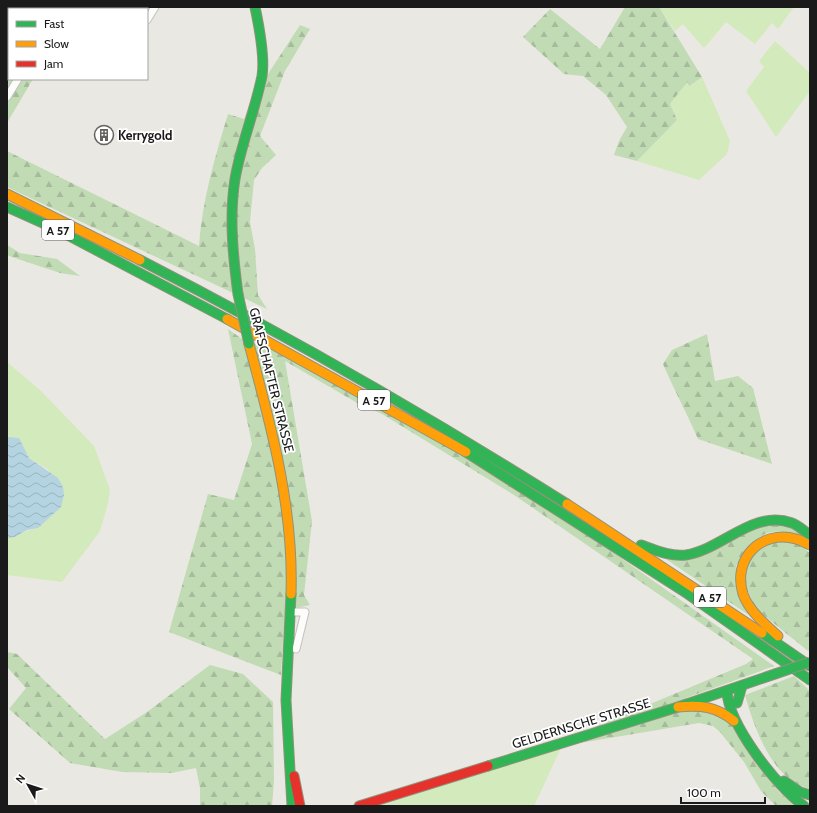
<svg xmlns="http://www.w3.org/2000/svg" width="817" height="813" font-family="Cabin,sans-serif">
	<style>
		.grass { fill: #d3eabd }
		.forest { fill: url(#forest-firs) }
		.water { fill: url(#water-waves) }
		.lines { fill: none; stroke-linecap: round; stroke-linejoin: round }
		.street-casing { stroke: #c2c1be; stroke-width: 9 }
		.fast-casing { stroke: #90937a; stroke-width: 11 }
		.slow-casing { stroke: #90937a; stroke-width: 11 }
		.jam-casing { stroke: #90937a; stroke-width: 11 }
		.street { stroke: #fcfcfb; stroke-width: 7 }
		.fast { stroke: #30b455; stroke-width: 9 }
		.slow { stroke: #ff9f0a; stroke-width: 9 }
		.jam { stroke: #e5322d; stroke-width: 9 }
		.fast-bridge-casing { stroke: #90937a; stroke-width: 11; stroke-linecap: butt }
		.fast-bridge { stroke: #30b455; stroke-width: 9 }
		.labels { text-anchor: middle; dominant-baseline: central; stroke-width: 3.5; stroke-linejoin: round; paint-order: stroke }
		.shield { fill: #fff; stroke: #5f5f5f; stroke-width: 1 }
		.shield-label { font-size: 12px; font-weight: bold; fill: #1a1a1a }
		.poi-label { font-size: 13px; font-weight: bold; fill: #1a1a1a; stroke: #fff; text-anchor: start }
		.street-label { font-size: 13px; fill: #1a1a1a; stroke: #fff }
	</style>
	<defs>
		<pattern id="forest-firs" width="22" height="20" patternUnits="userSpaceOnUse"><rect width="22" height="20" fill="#c1dbb5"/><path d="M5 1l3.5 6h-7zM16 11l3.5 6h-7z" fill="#a5bb9b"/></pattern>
		<pattern id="water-waves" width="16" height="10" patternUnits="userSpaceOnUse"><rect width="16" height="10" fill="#b3d4e0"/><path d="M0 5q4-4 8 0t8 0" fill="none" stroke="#99b5c0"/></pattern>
	</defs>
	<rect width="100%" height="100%" fill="#eae8e2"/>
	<g class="grass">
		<path d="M659,7H794L778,29L772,23L755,44L726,22L704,48L683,24L675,31Z"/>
		<path d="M775,41L810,73V91L776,137L746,91L764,67L759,61Z"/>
		<path d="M702,77L730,141L727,154L699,180L637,161L677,120L670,104L687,82L691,86Z"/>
		<path d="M7,362L40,390L94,446L110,490L108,503L100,531L62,582L7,575V538C18,536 26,530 38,528L49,470L29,458L19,439L7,436Z"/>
		<path d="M562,746L534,806H380Z"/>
	</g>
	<g class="forest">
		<path d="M625,7H659L702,77L690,86L687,82L670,104L677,120L637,161L614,155L619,141L627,127L606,95L583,76L564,74L523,37L550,9L600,49Z"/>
		<path d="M300,25L310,29L285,71L260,136L276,155L262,168L254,180L250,222L255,249L258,295L267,309L7,187V151L199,246C202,201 215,157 228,114L244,119L251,100Z"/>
		<path d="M9,72V79H33L7,123V74Z"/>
		<path d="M7,245L20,253L57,259L80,276L60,273L12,257L7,255Z"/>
		<path d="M228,329L249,344L271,343L362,391L546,505L774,666L686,698V711L710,709L734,727L778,791L794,806H776L761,791L744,762L720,732L713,726L699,723L562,746L506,764L746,664L753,659L514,495L382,414L359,404L285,361L312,521L304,595L310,605L295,608L291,587L285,612L281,675L169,632L208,494L234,500L252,444Z"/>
		<path d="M707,334L715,381L738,376L753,388L772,464L698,439C687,413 674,390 663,364L672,350Z"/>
		<path d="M782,523L808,537C767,526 759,530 736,566L753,618L660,555L668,557L745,530Z"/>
		<path d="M773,541L796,542L810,553V650L808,651L756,609L745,585L747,562L757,550Z"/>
		<path d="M7,652L17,654L105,739L147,712L210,665L243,674L273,702L274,780L272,806H200V788L196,768L172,773L122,772L70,763L9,709L26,688L7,667Z"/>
		<path d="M794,676L810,691V789C773,781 754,728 745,695Z"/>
	</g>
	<path class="water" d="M7,437L19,438L29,458L58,478L63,487L64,495L61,507L38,528L27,530L15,537L7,538Z"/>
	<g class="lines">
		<g class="street-casing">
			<g id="street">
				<path d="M61,9H68"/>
				<path d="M147,20L155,7"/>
				<path d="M7,29L9,30"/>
				<path d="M7,97L18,79"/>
				<path d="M290,612H305L296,649"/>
			</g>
		</g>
		<g class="fast-casing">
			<g id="fast">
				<path d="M7,207L56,229L227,319"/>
				<path d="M140,260C286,335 428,416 567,504"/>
				<path d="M238,294C233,256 229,217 235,179C241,144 255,111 262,76C265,58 259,26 255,7"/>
				<path d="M466,452L685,592L810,680"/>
				<path d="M641,545C655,550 671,557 686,555C723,549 753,509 792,523C798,525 804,531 810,535"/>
				<path d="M291,594L286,700L292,806"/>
				<path d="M762,633L810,666"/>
				<path d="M727,691C728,724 777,787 804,806"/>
				<path d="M737,703L742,686"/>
				<path d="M488,766L678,707L775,674"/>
				<path d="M784,781L800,792L810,795"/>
			</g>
		</g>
		<g class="slow-casing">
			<g id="slow">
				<path d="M7,194L140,260"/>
				<path d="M227,319L466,452"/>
				<path d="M249,344C271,426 294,508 291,594"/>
				<path d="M567,504L762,633"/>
				<path d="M778,636C765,624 749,611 743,594C732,559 761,529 796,539C801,540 805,543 810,545"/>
				<path d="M678,707C700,705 716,706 734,721"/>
			</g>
		</g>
		<g class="jam-casing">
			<g id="jam">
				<path d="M294,776L300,806"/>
				<path d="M359,806L488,766"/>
			</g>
		</g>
		<use href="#street" class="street"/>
		<use href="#fast" class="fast"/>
		<use href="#slow" class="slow"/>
		<use href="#jam" class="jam"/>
		<g class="fast-bridge-casing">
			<g id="fast-bridge">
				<path d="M238,294L249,344"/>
				<path d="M775,674L810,662"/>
			</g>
		</g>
		<use href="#fast-bridge" class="fast-bridge"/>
	</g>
	<defs>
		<g id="building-ring" transform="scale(1)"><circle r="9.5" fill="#fff" stroke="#636260" stroke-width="1.5"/><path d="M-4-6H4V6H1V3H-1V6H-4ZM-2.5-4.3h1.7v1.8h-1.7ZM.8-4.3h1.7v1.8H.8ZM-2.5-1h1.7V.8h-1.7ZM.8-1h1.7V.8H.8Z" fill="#636260"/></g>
	</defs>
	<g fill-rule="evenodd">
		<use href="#building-ring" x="104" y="135"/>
	</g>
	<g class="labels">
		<g class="shield">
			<rect x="42" y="220" width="32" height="20" rx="3"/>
			<rect x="358" y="390" width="32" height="20" rx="3"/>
			<rect x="694" y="587" width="32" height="20" rx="3"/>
		</g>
		<g class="shield-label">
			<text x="58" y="230">A 57</text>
			<text x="374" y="400">A 57</text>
			<text x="710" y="597">A 57</text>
		</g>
		<g class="poi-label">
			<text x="118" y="135">Kerrygold</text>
		</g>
		<g class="street-label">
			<text transform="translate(272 380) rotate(76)">GRAFSCHAFTER STRASSE</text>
			<text transform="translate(581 723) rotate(-17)">GELDERNSCHE STRASSE</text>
		</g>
	</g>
	<rect width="817" height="813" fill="none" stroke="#1a1a1a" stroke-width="16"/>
	<rect x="8" y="8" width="140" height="72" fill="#ffffff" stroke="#a3a3a3"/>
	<rect x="16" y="21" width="20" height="6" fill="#30b455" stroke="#a3a3a3"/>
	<text x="44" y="28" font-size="12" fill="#1a1a1a">Fast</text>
	<rect x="16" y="41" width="20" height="6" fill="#ff9f0a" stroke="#a3a3a3"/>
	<text x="44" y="48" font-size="12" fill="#1a1a1a">Slow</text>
	<rect x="16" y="61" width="20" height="6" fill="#e5322d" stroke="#a3a3a3"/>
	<text x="44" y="68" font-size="12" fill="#1a1a1a">Jam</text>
	<g transform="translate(28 785) rotate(309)" stroke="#ffffff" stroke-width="3" paint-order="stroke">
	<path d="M0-3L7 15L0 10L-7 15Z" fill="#1a1a1a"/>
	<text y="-6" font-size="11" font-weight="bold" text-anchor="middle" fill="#1a1a1a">N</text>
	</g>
	<path d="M681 797v6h84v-6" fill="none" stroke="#1a1a1a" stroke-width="2"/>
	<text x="687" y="797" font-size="12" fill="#1a1a1a" stroke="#ffffff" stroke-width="3" paint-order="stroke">100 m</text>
</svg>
